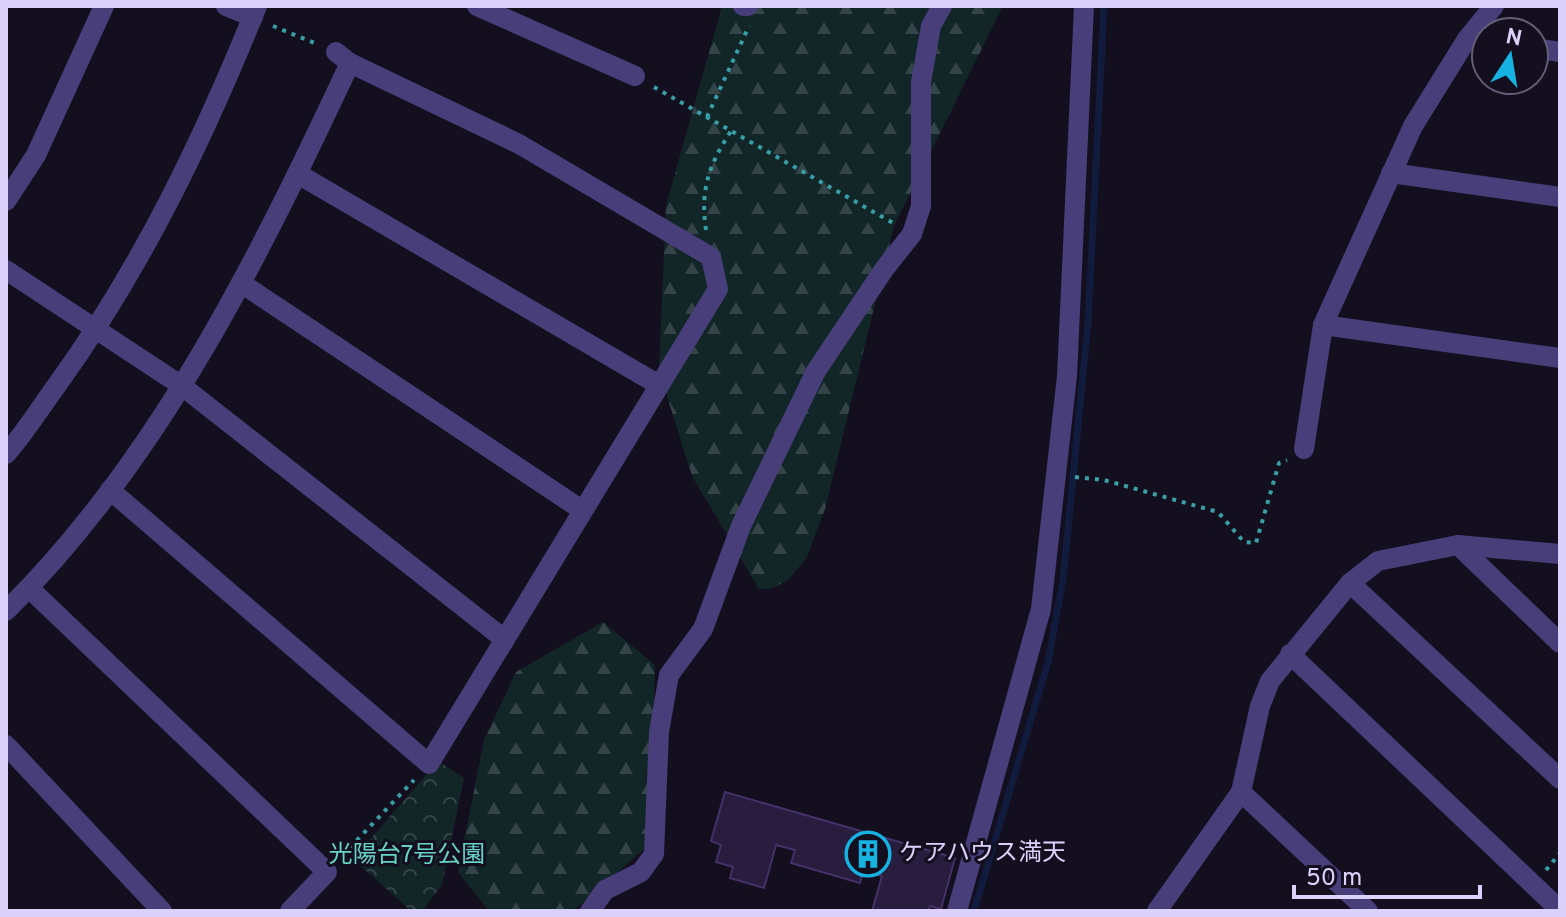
<svg xmlns="http://www.w3.org/2000/svg" width="1566" height="917" font-family="Overpass,'Noto Sans JP',sans-serif">
	<style>
		.forest { fill: url(#forest-firs) }
		.park { fill: url(#park-crowns) }
		.lines { fill: none; stroke-linecap: round; stroke-linejoin: round }
		.stream { stroke: #101b3d; stroke-width: 7 }
		.building { fill: #281d3e; stroke: #433168; stroke-width: 2 }
		.path { stroke: #399fa6; stroke-width: 4; stroke-dasharray: 4 6; stroke-linecap: butt }
		.minor { stroke: #483e79; stroke-width: 20 }
		.tertiary { stroke: #483e79; stroke-width: 20 }
		.labels { text-anchor: middle; dominant-baseline: central; stroke-width: 6; stroke-linejoin: round; paint-order: stroke }
		.poi-label { font-size: 24px; fill: #dbd1fa; stroke: #140f1f; text-anchor: start }
		.park-label { font-size: 24px; fill: #65d3c6; stroke: #140f1f }
	</style>
	<defs>
		<pattern id="forest-firs" width="22" height="20" patternUnits="userSpaceOnUse" patternTransform="scale(2)"><rect width="22" height="20" fill="#122628"/><path d="M5 1l3.5 6h-7zM16 11l3.5 6h-7z" fill="#344448"/></pattern>
		<pattern id="park-crowns" width="20" height="18" patternUnits="userSpaceOnUse" patternTransform="scale(2)"><rect width="20" height="18" fill="#122628"/><path d="M2 6a3 3 0 1 1 6 0M12 15a3 3 0 1 1 6 0" fill="none" stroke="#344448"/></pattern>
	</defs>
	<rect width="100%" height="100%" fill="#140f1f"/>
	<g class="forest">
		<path d="M722,6H1003L894,226L825,509L807,557L787,581L771,589H759L692,476L659,371L666,206Z"/>
		<path d="M603,622L655,665L650,844L573,911H489L458,872L484,740L516,672Z"/>
	</g>
	<path class="park" d="M438,761L464,778L442,885L422,911H411L353,859Z"/>
	<g class="lines">
		<path class="stream" d="M974,911L1048,662L1063,580L1088,324L1104,6"/>
	</g>
	<path class="building" d="M725,792L955,858L941,909L930,906L928,911H872L882,876L863,871L860,883L791,863L795,850L776,845L764,888L730,878L733,867L716,862L721,845L711,841Z"/>
	<g class="lines">
		<g class="path">
			<path d="M273,26L317,44"/>
			<path d="M654,87L893,223"/>
			<path d="M707,117L749,26"/>
			<path d="M706,230C700,189 709,165 731,131"/>
			<path d="M1075,477L1104,480L1218,512L1244,542L1256,543L1279,463L1287,460"/>
			<path d="M343,855L414,780"/>
			<path d="M1546,870L1560,853"/>
		</g>
		<g class="minor">
			<path d="M226,6L253,17"/>
			<path d="M743,6H748"/>
			<path d="M1534,48L1560,52"/>
			<path d="M1391,173L1560,197"/>
			<path d="M298,174L659,385"/>
			<path d="M6,201L36,155L104,6"/>
			<path d="M6,270L182,386L504,639"/>
			<path d="M241,283L582,510"/>
			<path d="M1323,325L1560,358"/>
			<path d="M1304,449L1323,325L1413,126L1467,39L1494,6"/>
			<path d="M110,490L429,764L718,289L711,257L519,144L350,63L336,52"/>
			<path d="M1458,545L1560,643"/>
			<path d="M1350,583L1560,779"/>
			<path d="M29,588L327,872L290,911"/>
			<path d="M6,611C160,459 259,257 350,63"/>
			<path d="M1290,654L1560,910"/>
			<path d="M6,745L162,911"/>
			<path d="M1241,792L1368,911"/>
			<path d="M590,911L605,890L641,872L654,854L659,732L669,675L703,629L741,526L816,371L885,268L912,234L921,206V82L931,26L942,6"/>
			<path d="M957,911L1041,609L1067,376L1084,6"/>
			<path d="M1157,911L1241,792L1260,706L1270,681L1350,583L1378,561L1458,545L1560,554"/>
		</g>
		<g class="tertiary">
			<path d="M477,6L635,76"/>
			<path d="M6,454C25,433 40,408 57,385C142,267 203,140 257,6"/>
		</g>
	</g>
	<defs>
		<g id="building-ring" transform="scale(2.3)"><circle r="9.5" fill="#140f1f" stroke="#16b3e2" stroke-width="1.5"/><path d="M-4-6H4V6H1V3H-1V6H-4ZM-2.5-4.3h1.7v1.8h-1.7ZM.8-4.3h1.7v1.8H.8ZM-2.5-1h1.7V.8h-1.7ZM.8-1h1.7V.8H.8Z" fill="#16b3e2"/></g>
	</defs>
	<g fill-rule="evenodd">
		<use href="#building-ring" x="868" y="854"/>
	</g>
	<g class="labels">
		<g class="poi-label">
			<text x="899" y="854">ケアハウス満天</text>
		</g>
		<g class="park-label">
			<text x="407" y="856">光陽台7号公園</text>
		</g>
	</g>
	<rect width="1566" height="917" fill="none" stroke="#dbd1fa" stroke-width="16"/>
	<g transform="translate(1510 56) rotate(12)"><circle r="38" fill="#140f1f" stroke="#645d77" stroke-width="2"/>
	<path d="M0-6L14 30L0 20L-14 30Z" fill="#16b3e2"/>
	<text y="-12" font-size="22" font-weight="bold" text-anchor="middle" fill="#dbd1fa">N</text>
	</g>
	<path d="M1294 885v12h186v-12" fill="none" stroke="#dbd1fa" stroke-width="4"/>
	<text x="1306" y="885" font-size="24" fill="#dbd1fa" stroke="#140f1f" stroke-width="6" paint-order="stroke">50 m</text>
</svg>
